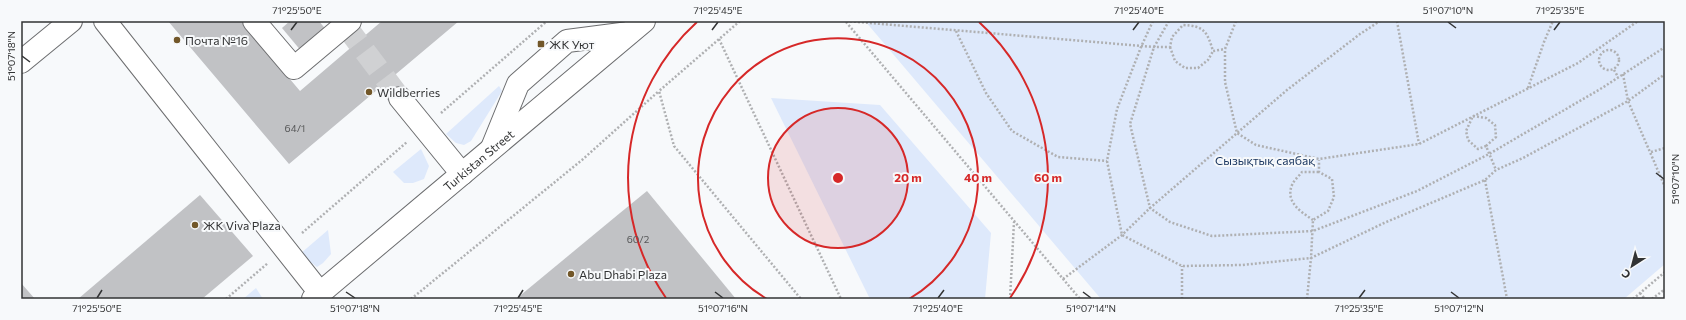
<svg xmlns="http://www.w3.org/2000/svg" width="1686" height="320" font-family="Commissioner,sans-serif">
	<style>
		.green { fill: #dee9fb }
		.building { fill: #c1c2c5 }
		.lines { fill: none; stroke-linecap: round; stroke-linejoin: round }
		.minor-tunnel { stroke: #d0d1d3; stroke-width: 22; stroke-dasharray: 22 11; stroke-linecap: butt }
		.minor-casing { stroke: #6c6d6f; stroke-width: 24 }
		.major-casing { stroke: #6c6d6f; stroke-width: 24 }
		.path { stroke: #afb0b2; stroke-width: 2.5; stroke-dasharray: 2 2; stroke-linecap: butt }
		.minor { stroke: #fff; stroke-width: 22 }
		.major { stroke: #fff; stroke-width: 22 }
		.ticks { fill: none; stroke: #323334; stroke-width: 1.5 }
		.ring { fill: none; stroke: #d62828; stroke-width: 2 }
		.poi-dot { fill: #725729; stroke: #f7f9fb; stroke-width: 1.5 }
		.labels { text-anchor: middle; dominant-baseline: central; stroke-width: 4; stroke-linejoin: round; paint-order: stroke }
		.number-label { font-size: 10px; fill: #565758 }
		.poi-label { font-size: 12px; fill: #323334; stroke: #f7f9fb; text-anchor: start }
		.street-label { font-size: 12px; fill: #323334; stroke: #f7f9fb }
		.park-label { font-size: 12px; fill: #1d3962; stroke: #f7f9fb }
		.centre { fill: #d62828; stroke: #f7f9fb; stroke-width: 2 }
		.ring-label { font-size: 12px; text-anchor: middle; font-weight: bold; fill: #d62828; stroke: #f7f9fb; stroke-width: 4; stroke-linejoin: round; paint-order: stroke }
		.neatline { fill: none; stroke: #323334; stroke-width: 1.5 }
		.ticks-label { font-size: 10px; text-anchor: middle; fill: #323334 }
	</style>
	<rect width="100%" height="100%" fill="#f7f9fb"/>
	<g class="green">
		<path d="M865,21H1665V264L1624,299H1101Z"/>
		<path d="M499,86L502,91L471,141L464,145L456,143L446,134Z"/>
		<path d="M771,98L880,105L991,233L985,299H870Z"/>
		<path d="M421,149L429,166L424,179L413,183H404L393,172Z"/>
		<path d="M328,230L331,254L323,263L317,267L300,254Z"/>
		<path d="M256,288L263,299H243Z"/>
	</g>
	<g class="building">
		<path d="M168,21H241L300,91L382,21H459L289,164Z"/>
		<path d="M290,21H319L327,31L302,52L282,28Z"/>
		<path d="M647,191L736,299H516L620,213Z"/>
		<path d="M200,195L253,256L202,299H78Z"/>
		<path d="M21,283L35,299H21Z"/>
	</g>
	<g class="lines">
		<path class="minor-tunnel" d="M345,25L400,98"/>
		<g class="minor-casing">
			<g id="minor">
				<path d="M105,21L320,293"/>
				<path d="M254,21L294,68L350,21"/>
				<path d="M21,62L71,21"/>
				<path d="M400,98L462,174"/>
				<path d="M492,148L518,84L567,41L629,33"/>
			</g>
		</g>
		<g class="major-casing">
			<g id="major">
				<path id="s1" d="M313,299L644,21"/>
			</g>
		</g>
		<g class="path">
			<path d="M740,21L659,91L674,146L801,299"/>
			<path d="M846,21L1154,47H1170L1172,37L1183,25C1204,26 1207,31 1213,51L1225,49"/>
			<path d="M1153,21L1141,47L1117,109L1107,161L1122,235L1182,266L1242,265L1311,258L1384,223L1485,180L1496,170L1523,158L1628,101L1665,74"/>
			<path d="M1169,21L1154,47L1130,124L1150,208L1170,222L1212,236L1313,231L1417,191L1489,154L1602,88L1665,47"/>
			<path d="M1236,21L1225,49V82L1237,133L1256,145L1319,159L1419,144L1578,63L1638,21"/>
			<path d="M1397,21L1419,144"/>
			<path d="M846,22L1080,299"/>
			<path d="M956,31L986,93L1012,131L1058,157L1107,161"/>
			<path d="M719,39L841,299"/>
			<path d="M1170,47L1175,61L1185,68H1198L1208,60L1213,51"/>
			<circle cx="1609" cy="60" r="10"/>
			<path d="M1614,70L1618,77"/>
			<path d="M1623,74L1628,101L1665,187"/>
			<path d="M1528,88L1544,42L1553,21"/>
			<path d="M441,113L547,21"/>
			<path d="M1486,146L1496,137L1495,125L1486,118L1473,116L1466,131L1468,140L1478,149L1486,146L1496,170"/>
			<path d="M1651,152L1665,148"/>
			<path d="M1485,180L1507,299"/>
			<path d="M1313,220C1301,212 1285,202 1292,185C1294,180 1299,176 1302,172H1319"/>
			<path d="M302,233L407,142"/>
			<path d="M1063,279L1122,235L1150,208L1287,90L1360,34L1380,21"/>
			<path d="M1640,293L1645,299"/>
			<path d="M226,299L268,263"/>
			<path d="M411,299L582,160L659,91"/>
			<path d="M1010,299L1014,222"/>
			<path d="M1182,299V266"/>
			<path d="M1307,299L1311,258L1313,220L1328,211L1334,197L1332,179L1319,172V160"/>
			<path d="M1633,299L1665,272"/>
			<path d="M1652,299L1665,289"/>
		</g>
		<use href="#minor" class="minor"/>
		<use href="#major" class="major"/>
	</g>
	<path class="ticks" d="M1448,22L1456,28M291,30L297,22M712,30L718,22M1133,30L1139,22M1554,30L1560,22M22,56L30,62M1656,173L1664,179M346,292L355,298M715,292L723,298M1083,292L1091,298M1451,292L1459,298M97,298L102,290M518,298L523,290M938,298L944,290M1359,298L1365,290"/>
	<circle cx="838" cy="178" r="70" fill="#d62828" fill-opacity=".12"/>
	<g class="ring">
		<circle cx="838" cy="178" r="70"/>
		<path d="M767 299A140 140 0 1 1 909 299"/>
		<path d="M666 298A210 210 0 0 1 697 22M979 22A210 210 0 0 1 1010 298"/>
	</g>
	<g class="poi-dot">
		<circle cx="177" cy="40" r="4"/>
		<rect x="537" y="40" width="8" height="8" rx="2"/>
		<circle cx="369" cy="92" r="4"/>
		<circle cx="195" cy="225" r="4"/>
		<circle cx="571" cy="274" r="4"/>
	</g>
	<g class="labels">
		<g class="number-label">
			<text x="295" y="128">64/1</text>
			<text x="638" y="239">60/2</text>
		</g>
		<g class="poi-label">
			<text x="185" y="40">Почта №16</text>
			<text x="549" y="44">ЖК Уют</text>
			<text x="377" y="92">Wildberries</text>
			<text x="203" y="225">ЖК Viva Plaza</text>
			<text x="579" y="274">Abu Dhabi Plaza</text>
		</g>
		<g class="street-label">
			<text stroke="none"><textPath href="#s1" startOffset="216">Turkistan Street</textPath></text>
		</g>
		<g class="park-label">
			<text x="1265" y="160">Сызықтық саябақ</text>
		</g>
	</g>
	<circle cx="838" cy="178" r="6" class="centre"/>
	<g class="ring-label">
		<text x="908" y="182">20 m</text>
		<text x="978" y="182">40 m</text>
		<text x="1048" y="182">60 m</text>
	</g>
	<rect width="1686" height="320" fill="none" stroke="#f7f9fb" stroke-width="44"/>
	<g transform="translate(1632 266) rotate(216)" stroke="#f7f9fb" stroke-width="3" paint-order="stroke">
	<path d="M0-3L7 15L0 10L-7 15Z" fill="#323334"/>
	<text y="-6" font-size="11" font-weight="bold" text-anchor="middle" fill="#323334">С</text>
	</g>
	<rect x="22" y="22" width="1642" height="276" class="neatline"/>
	<g class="ticks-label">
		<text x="297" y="14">71°25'50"E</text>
		<text x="718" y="14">71°25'45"E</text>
		<text x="1139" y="14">71°25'40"E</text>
		<text x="1448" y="14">51°07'10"N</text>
		<text x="1560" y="14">71°25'35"E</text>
		<text transform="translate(11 56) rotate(-90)" y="4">51°07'18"N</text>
		<text transform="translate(1675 179) rotate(-90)" y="4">51°07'10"N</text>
		<text x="97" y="312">71°25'50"E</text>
		<text x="355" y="312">51°07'18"N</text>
		<text x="518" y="312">71°25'45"E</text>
		<text x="723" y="312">51°07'16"N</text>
		<text x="938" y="312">71°25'40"E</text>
		<text x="1091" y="312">51°07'14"N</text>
		<text x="1359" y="312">71°25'35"E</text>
		<text x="1459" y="312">51°07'12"N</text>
	</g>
</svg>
